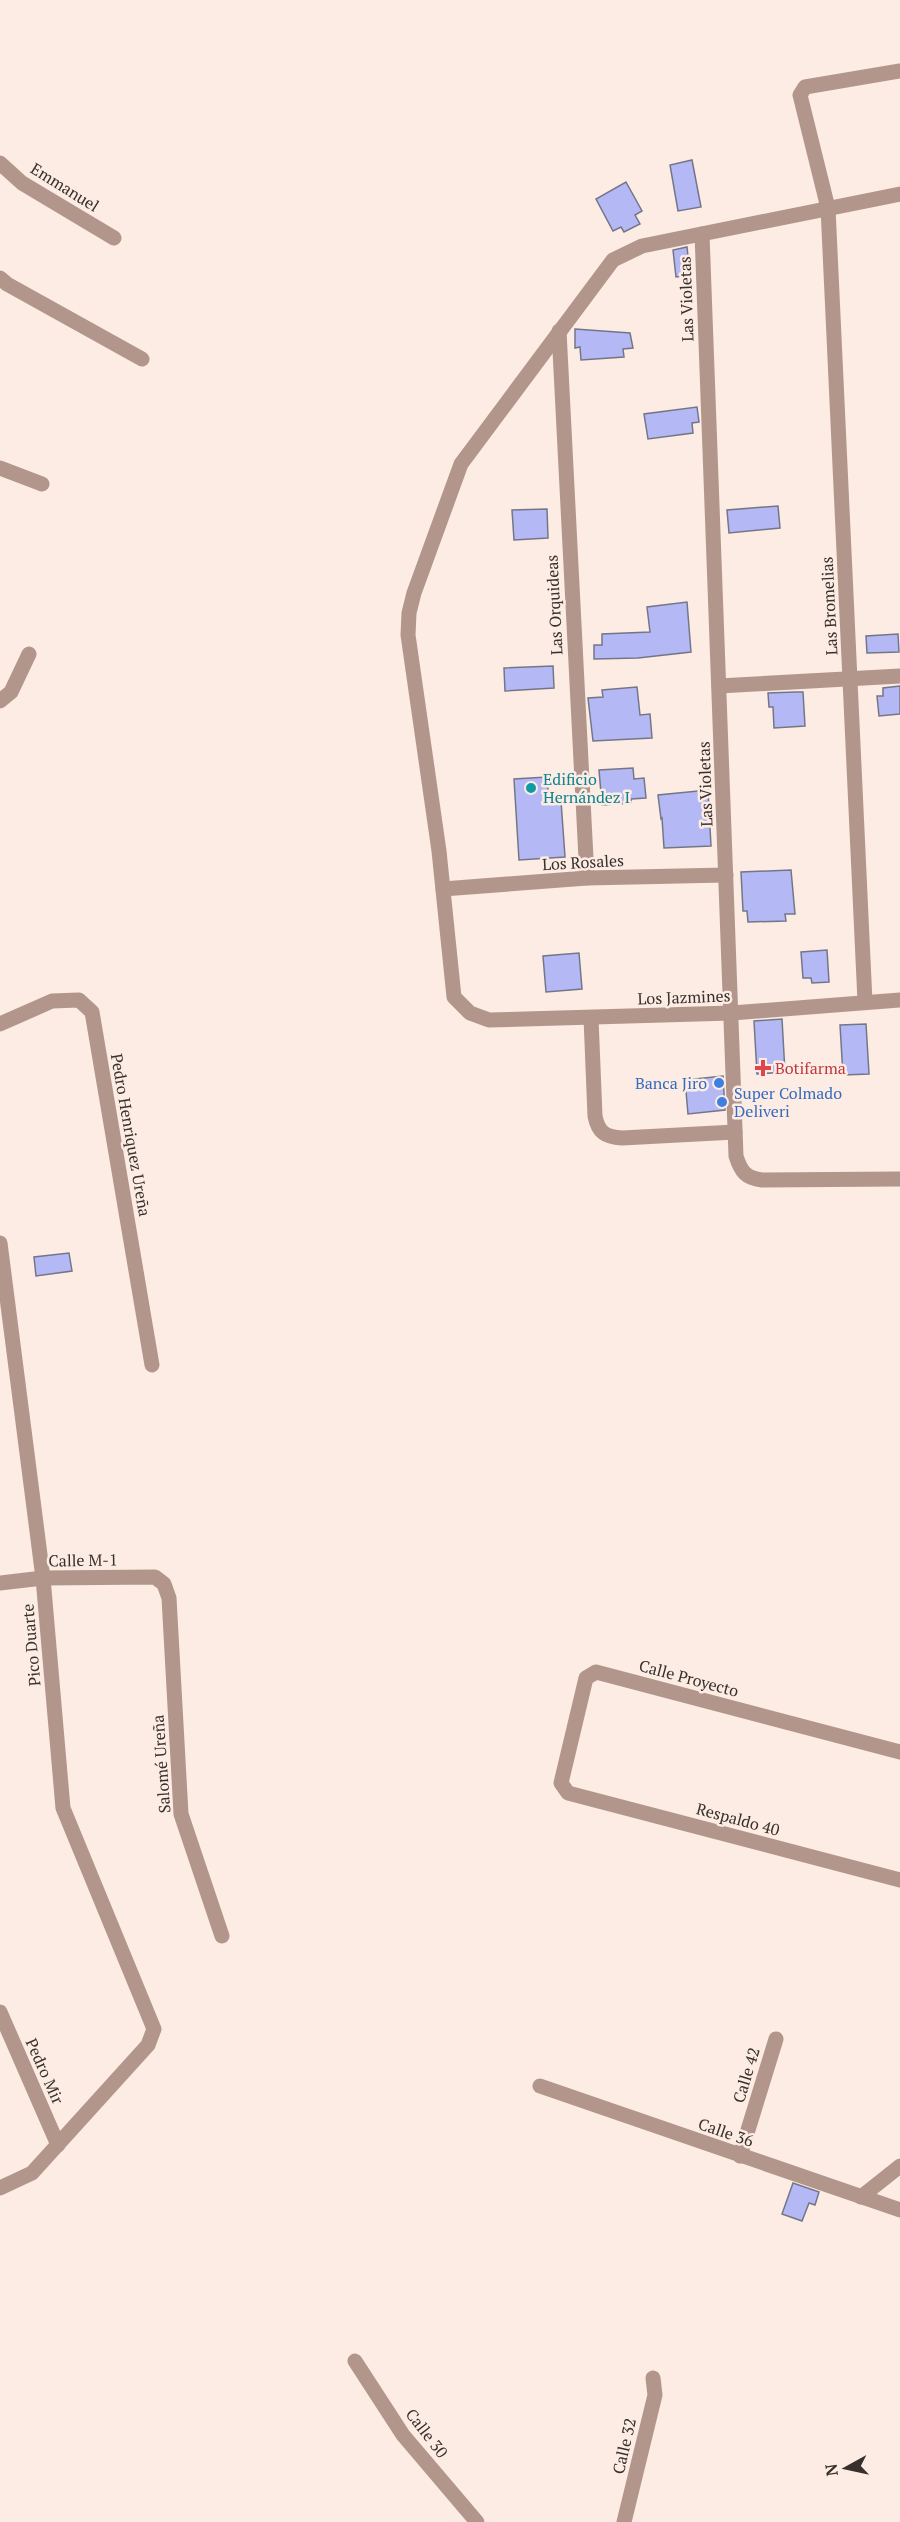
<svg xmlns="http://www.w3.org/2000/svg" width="900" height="2522" font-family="'PT Serif',serif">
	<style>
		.building { fill: #b4b9f6; stroke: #747688; stroke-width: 1.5 }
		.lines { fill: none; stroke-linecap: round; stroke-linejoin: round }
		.street { stroke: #b3968b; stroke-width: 15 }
		.culture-dot { fill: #0f9aa8; stroke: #fcece3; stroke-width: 2 }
		.health-dot { fill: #e0444e; stroke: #fcece3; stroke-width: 2 }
		.shop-dot { fill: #3f7fe0; stroke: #fcece3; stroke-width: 2 }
		.labels { text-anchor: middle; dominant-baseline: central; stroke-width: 5; stroke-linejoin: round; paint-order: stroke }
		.street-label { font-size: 16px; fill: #38302c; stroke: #fcece3 }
		.culture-label { font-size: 16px; fill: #0d838f; stroke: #fcece3; text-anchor: start }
		.health-label { font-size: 16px; fill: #be3a42; stroke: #fcece3; text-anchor: start }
		.shop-label { font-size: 16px; fill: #366cbe; stroke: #fcece3; text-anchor: end }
	</style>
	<rect width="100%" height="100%" fill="#fcece3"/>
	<g class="building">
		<path d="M692,160L701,207L678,211L670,165Z"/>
		<path d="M626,182L642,211L635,215L640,224L624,232L621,227L613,231L596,199Z"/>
		<path d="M687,247L690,275L676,277L673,250Z"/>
		<path d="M575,329L630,333L633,348L623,349L624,357L581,360L580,347L575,348Z"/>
		<path d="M697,407L699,422L692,423L693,433L648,439L644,414Z"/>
		<path d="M778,506L780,528L729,533L727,510Z"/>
		<path d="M547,509L548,538L514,540L512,510Z"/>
		<path d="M687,602L691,652L638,658L594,659V645H602V634L650,632L647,607Z"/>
		<path d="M898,634L899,652L867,653L866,636Z"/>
		<path d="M553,666L554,688L505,691L504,668Z"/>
		<path d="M900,686V714L879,716L877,696H883V688Z"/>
		<path d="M637,687L640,715L650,714L652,738L593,741L588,698L603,697L602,690Z"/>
		<path d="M796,692H803L805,726L774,728L773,707H769L768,693Z"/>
		<path d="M633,768L634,779L644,778L646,798L631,799V803L602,805L599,770Z"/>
		<path d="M547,777L549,802L561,801L565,857L519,860L514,779Z"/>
		<path d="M708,790L711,846L664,848L662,818L661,819L658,795Z"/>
		<path d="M791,870L795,914H785L786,921L748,922L747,911H743L741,872Z"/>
		<path d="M827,950L829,982L812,983L811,978H803L801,952Z"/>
		<path d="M579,953L582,989L546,992L543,956Z"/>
		<path d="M782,1019L785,1072L757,1074L754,1021Z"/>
		<path d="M866,1024L869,1074L843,1075L840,1025Z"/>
		<path d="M723,1076L725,1110L688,1114L685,1080Z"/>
		<path d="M69,1253L72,1271L36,1276L34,1257Z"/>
		<path d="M793,2183L819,2192L815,2205L809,2203L802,2221L782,2214Z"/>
	</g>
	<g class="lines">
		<g class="street">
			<path d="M0,163L22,183L114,238"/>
			<path d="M900,194L642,246L613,260L461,464L414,593L409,613L408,635L439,851L454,997L470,1013L489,1020L732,1013L900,1000"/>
			<path d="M702,234L736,1156C741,1172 746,1178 762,1180L900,1179"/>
			<path d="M0,278L7,284L142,359"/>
			<path d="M559,331L587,878"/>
			<path d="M0,468L42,484"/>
			<path d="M719,686L900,676"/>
			<path d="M0,701L11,692L29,654"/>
			<path d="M443,889L587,878L726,875"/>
			<path d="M865,1002L828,208L800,95L805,87L900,71"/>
			<path d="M591,1018L595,1116C598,1132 605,1137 622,1138L735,1132"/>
			<path d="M0,1024L52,1001L79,1000L92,1012L152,1365"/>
			<path d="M0,1243L43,1578L63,1808L154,2029L148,2045L32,2173L0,2188"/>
			<path d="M0,1583L43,1578L155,1577L164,1584L169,1598L181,1814L222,1936"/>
			<path d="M900,1752L596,1672L586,1678L561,1783L568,1793L900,1880"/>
			<path d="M0,2012L58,2145"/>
			<path d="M540,2086L900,2210"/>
			<path d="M740,2156L776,2039"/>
			<path d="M861,2197L900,2166"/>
			<path d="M355,2361L403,2435L477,2522"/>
			<path d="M624,2522L655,2395L653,2378"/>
		</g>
	</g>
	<circle class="culture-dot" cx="531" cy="788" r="6"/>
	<path class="health-dot" d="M760 1059h6v6h6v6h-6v6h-6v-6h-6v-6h6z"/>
	<g class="shop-dot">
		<circle cx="719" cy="1083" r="6"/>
		<circle cx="722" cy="1102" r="6"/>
	</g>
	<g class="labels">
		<g class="street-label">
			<text transform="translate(65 187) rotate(32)">Emmanuel</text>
			<text transform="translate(686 299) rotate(-92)">Las Violetas</text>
			<text transform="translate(554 605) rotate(-93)">Las Orquideas</text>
			<text transform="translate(829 606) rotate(-93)">Las Bromelias</text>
			<text transform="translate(705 784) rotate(-92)">Las Violetas</text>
			<text transform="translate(583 862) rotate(-3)">Los Rosales</text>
			<text transform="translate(684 997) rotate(-2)">Los Jazmines</text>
			<text transform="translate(131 1135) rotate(80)">Pedro Henriquez Ureña</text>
			<text transform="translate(83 1560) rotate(-1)">Calle M-1</text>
			<text transform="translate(31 1645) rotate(-95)">Pico Duarte</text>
			<text transform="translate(689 1678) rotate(15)">Calle Proyecto</text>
			<text transform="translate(161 1764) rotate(-94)">Salomé Ureña</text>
			<text transform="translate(738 1819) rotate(15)">Respaldo 40</text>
			<text transform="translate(45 2071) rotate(66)">Pedro Mir</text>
			<text transform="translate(746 2075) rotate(-73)">Calle 42</text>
			<text transform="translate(726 2132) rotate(19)">Calle 36</text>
			<text transform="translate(427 2433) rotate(52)">Calle 30</text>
			<text transform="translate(624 2446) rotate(-77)">Calle 32</text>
		</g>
		<g class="culture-label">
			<text x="543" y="779">Edificio<tspan x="543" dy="18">Hernández I</tspan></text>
		</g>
		<g class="health-label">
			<text x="775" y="1068">Botifarma</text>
		</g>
		<g class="shop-label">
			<text x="707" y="1083">Banca Jiro</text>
			<text x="734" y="1093" text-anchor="start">Super Colmado<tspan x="734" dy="18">Deliveri</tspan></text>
		</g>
	</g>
	<g transform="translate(846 2468) rotate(262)" stroke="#fcece3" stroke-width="4.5" paint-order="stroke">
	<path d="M0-4.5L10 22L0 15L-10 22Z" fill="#38302c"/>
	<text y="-9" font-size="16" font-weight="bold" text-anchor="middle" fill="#38302c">N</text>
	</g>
</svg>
